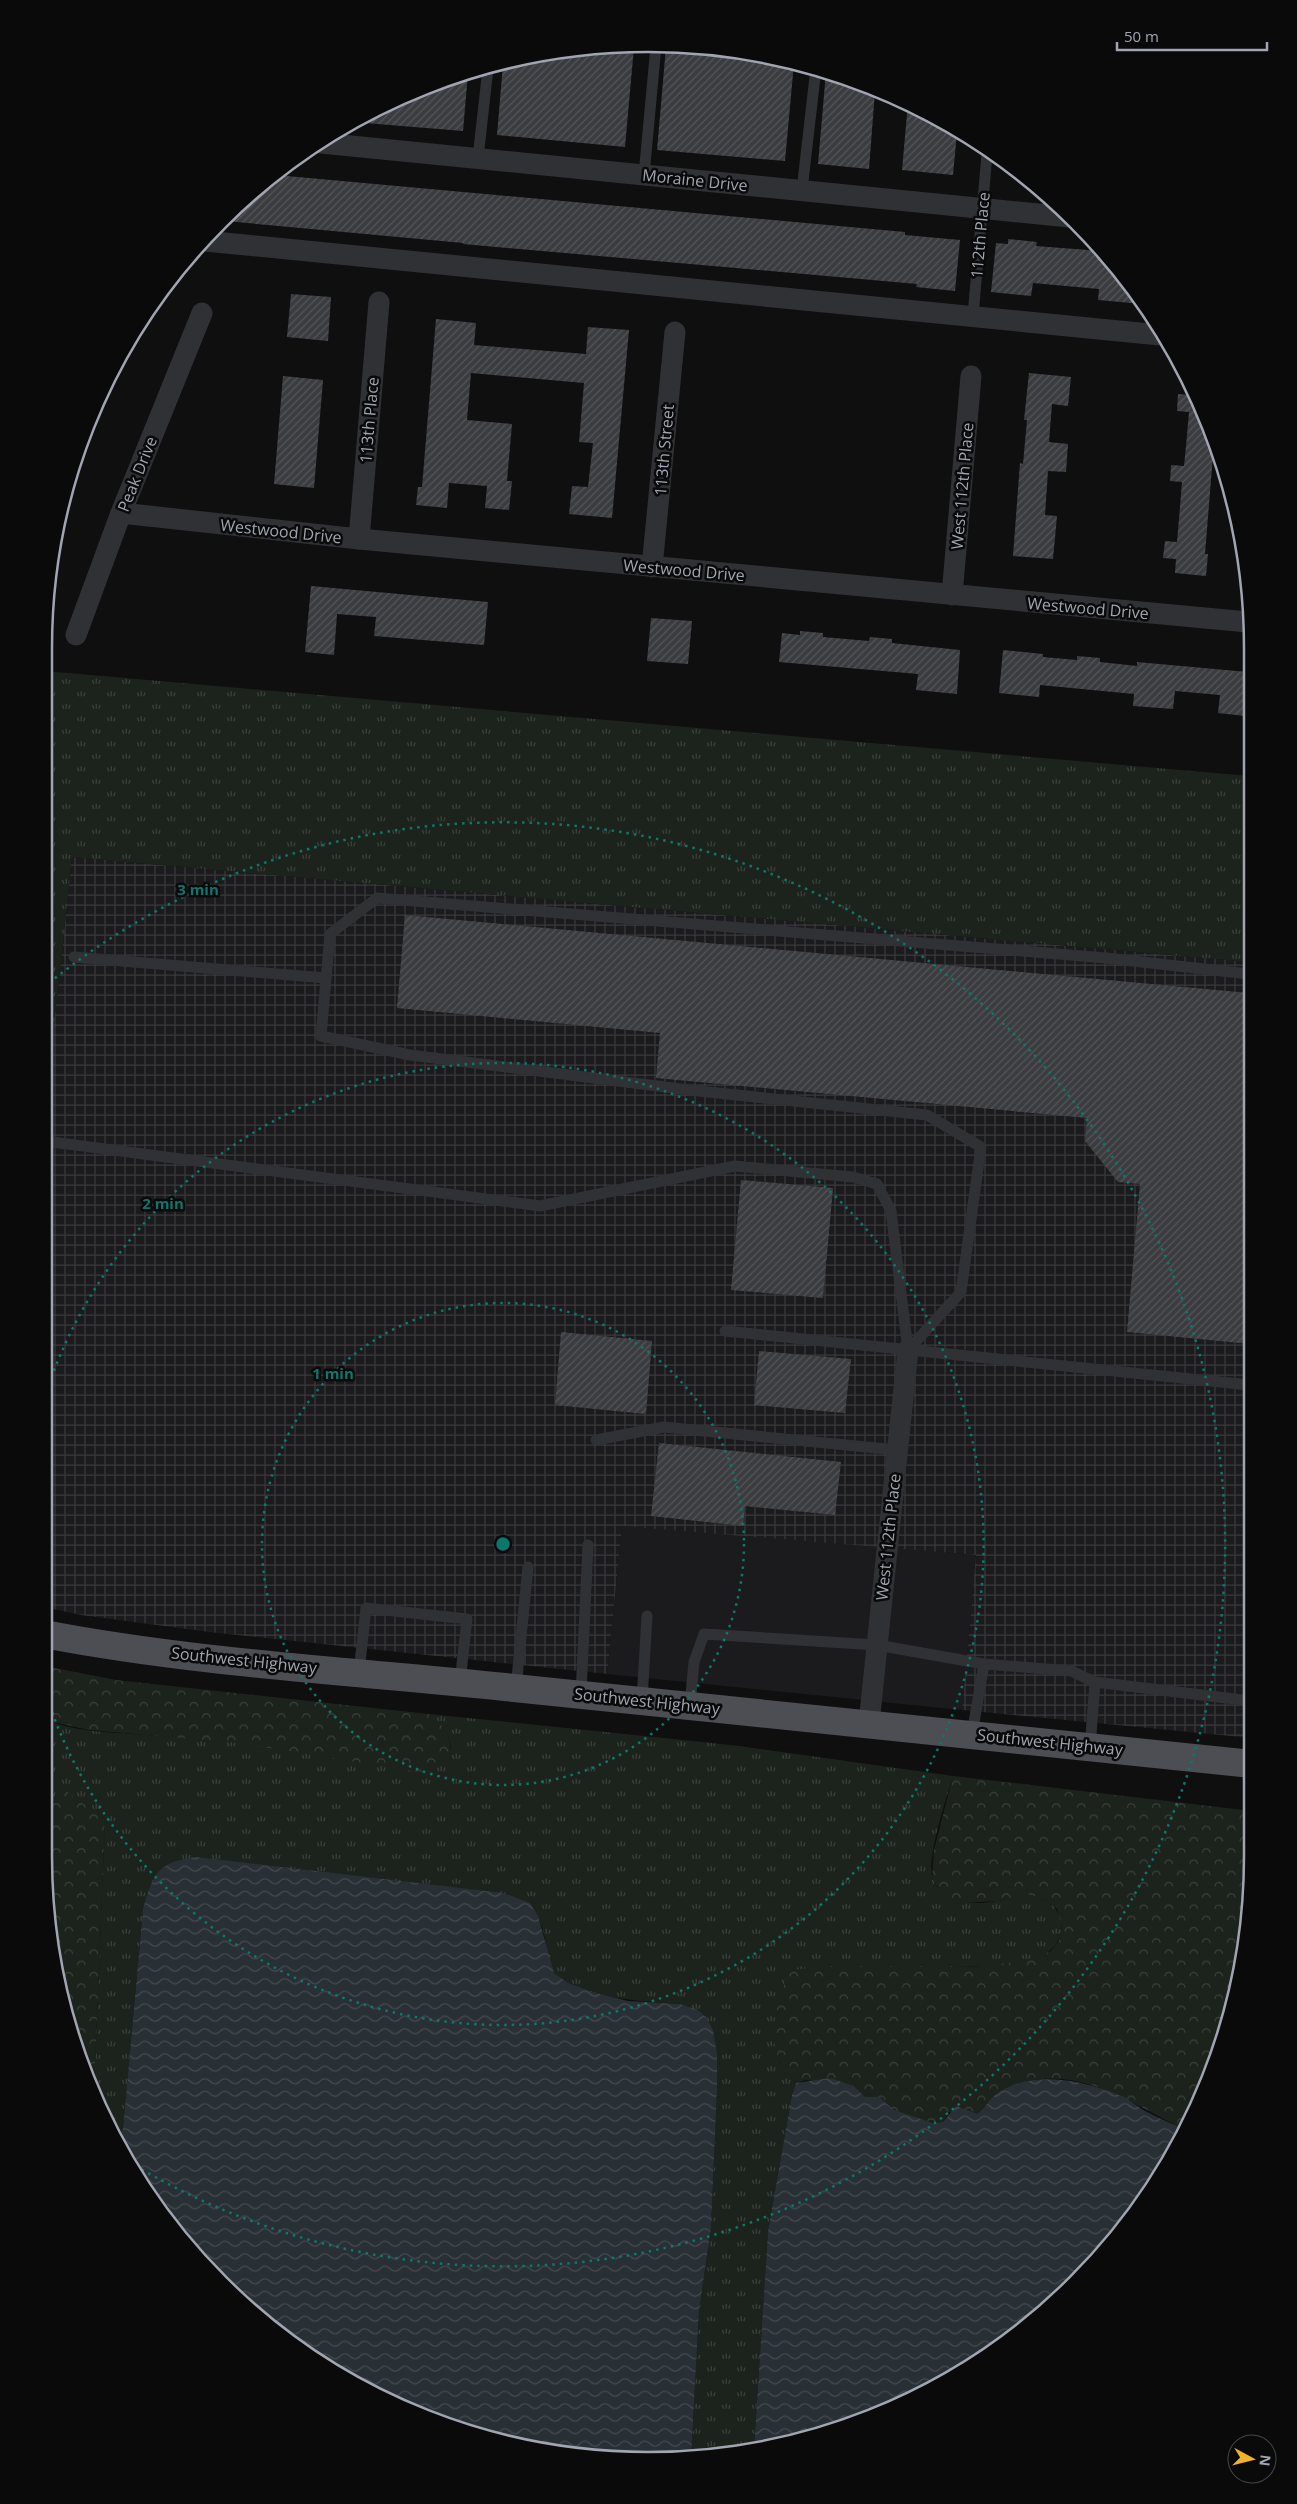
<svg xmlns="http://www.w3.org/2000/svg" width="1297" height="2504" font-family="'Open Sans',sans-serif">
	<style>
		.built { fill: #1b1b1d }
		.industrial { fill: url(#industrial-grid) }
		.grass { fill: url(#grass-tufts) }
		.forest { fill: url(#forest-crowns) }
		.water { fill: url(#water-waves) }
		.building { fill: url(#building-hatch) }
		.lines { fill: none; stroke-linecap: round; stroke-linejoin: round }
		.service { stroke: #303135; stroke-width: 11 }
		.minor { stroke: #303135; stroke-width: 21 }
		.primary { stroke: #4c4e54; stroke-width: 28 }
		.ring { fill: none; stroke: #0f766e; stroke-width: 2.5; stroke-dasharray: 2.5 5 }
		.labels { text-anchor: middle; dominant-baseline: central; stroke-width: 5; stroke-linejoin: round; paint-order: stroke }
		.street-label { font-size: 16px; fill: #a0a5b1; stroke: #0a0a0b }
		.rim { fill: none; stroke: #a0a5b1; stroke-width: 2.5 }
		.centre { fill: #0f766e; stroke: #0a0a0b; stroke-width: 2.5 }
		.ring-label { font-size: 15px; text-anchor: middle; font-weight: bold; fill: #0f766e; stroke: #0a0a0b; stroke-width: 5; stroke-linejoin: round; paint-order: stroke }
	</style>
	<defs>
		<pattern id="industrial-grid" width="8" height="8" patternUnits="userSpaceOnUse" patternTransform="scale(1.25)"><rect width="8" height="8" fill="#1b1b1d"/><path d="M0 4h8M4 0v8" fill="none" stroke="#39393b"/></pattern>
		<pattern id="grass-tufts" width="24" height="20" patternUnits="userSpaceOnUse" patternTransform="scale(1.25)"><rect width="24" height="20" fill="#1c231c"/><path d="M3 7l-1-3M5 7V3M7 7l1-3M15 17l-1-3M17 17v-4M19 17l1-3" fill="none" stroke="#3a403b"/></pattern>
		<pattern id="forest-crowns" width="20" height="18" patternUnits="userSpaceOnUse" patternTransform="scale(1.25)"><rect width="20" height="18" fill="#1c231c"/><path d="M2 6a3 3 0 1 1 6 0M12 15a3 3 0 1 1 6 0" fill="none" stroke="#3a403b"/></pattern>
		<pattern id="water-waves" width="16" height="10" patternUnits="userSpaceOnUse" patternTransform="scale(1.25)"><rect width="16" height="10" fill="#282f35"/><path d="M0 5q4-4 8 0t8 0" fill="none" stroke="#444a50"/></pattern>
		<pattern id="building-hatch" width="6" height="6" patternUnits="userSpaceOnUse" patternTransform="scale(1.25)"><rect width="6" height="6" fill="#3b3c40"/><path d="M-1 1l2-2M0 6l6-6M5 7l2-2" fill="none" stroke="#545559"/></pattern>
	</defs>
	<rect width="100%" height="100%" fill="#0f0f10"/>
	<path class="built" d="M622,1525L976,1555L962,1710L607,1674Z"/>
	<path class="industrial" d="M72,857L1249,962L1252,1738L962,1710L976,1555L622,1526L607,1674L209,1632L81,1615L44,1607L45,1043H52Z"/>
	<g class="grass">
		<path d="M45,671L1249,776V962L72,857L52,1043H45Z"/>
		<path d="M429,1714L731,1745L953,1776C947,1797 925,1861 933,1879C944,1906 973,1905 998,1901C1007,1900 1018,1893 1027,1894C1051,1894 1070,1920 1058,1941C1053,1951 1041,1957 1031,1960C1006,1967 977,1966 952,1967C898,1968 843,1965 789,1971L779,2063L796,2083L792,2095L768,2231L754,2448L691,2458L699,2311L711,2228L717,2092V2054L680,2004C652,2002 569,1998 553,1971C547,1960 547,1946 544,1934C541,1923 536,1913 530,1903L196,1857L143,1909L121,2150L94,2090L105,1820L58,1786L44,1839V1717C62,1732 123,1733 147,1735C249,1743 350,1746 451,1749C450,1733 441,1723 429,1714Z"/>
	</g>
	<g class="forest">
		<path d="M44,1666L116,1680L429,1714C448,1728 452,1738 450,1762L425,1773L239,1743L89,1730L49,1721L44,1717Z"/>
		<path d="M953,1776L1252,1811V1895L1233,2012L1186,2130C1143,2110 1087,2070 1036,2080C1022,2083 1007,2091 993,2096L987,2107L977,2115L968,2112H949L943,2122C929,2124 909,2117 896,2111C880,2104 886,2097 865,2097L854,2086L806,2080L796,2083C791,2077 782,2069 779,2062C767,2034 779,1997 789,1970L823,1967H974L1031,1960L1051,1951L1059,1941L1062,1926L1057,1909L1045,1899L1027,1894L998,1901L964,1903L944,1897L932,1878L934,1850Z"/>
		<path d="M58,1785L105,1820L94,2090L76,2050L55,1973L44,1839Z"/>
	</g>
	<g class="water">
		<path d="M196,1857L503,1893L530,1903L538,1916L554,1973L568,1983L592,1992L628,2001L680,2004L698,2010L706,2017L713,2030L717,2054V2091L711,2228L699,2311L691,2458L609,2459L492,2440L417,2414L313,2358L250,2310L169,2224L121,2150L143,1909C153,1874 157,1862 196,1857Z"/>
		<path d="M830,2078L854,2086L865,2097H879L894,2110L933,2123L943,2122L956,2106L977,2114C986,2108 989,2099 995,2095C1030,2069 1082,2080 1119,2095C1128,2098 1136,2106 1145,2111C1158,2118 1173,2124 1186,2130L1128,2223L1076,2283L984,2358L880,2414L805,2440L754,2448L768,2231L792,2095L796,2083Z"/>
	</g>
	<g class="building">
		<path d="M634,47L625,147L497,135L503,64L570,49Z"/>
		<path d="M666,47L734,53L794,63L785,161L657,150Z"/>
		<path d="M826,72L875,91L869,169L818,164Z"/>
		<path d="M468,73L463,131L353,122L454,76Z"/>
		<path d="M908,103L957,133L953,175L902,170Z"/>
		<path d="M276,175L905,232V235L960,240L955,291L916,287L917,284L463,244V243L225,221L250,194Z"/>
		<path d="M1008,239L1037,242L1036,246L1101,251L1128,281L1142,304L1098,300L1099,289L1033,283L1031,296L991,292L996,243L1008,244Z"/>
		<path d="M291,294L331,297L328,341L287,337Z"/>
		<path d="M436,319L476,323L474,345L586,354L588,327L629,330L612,518L569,514L572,486L588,487L593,443L579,442L584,383L471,373L467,420L512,424L507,481H512L509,510L485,508L487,486L449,483L447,508L416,505L418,487H422Z"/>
		<path d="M1029,373L1071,377L1068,406L1052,404L1049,442L1068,444L1066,472L1048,471L1045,515L1057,516L1053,559L1013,556L1020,463L1023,464L1027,420H1024Z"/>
		<path d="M283,376L323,380L314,488L274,484Z"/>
		<path d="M1191,389L1207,417L1214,443L1205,554H1208L1206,576L1175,573L1176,559L1163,558L1165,541L1177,542L1180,507L1182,482L1170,481L1171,465L1184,466L1186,446L1189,412L1177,411L1178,394L1191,395Z"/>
		<path d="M311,586L488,602L484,645L374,636L376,617L337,614L334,655L305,652Z"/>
		<path d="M651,618L692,621L688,664L647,661Z"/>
		<path d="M800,631L823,633V637L869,641L870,637L892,639V643L960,650L957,694L916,690L918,674L779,662L782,633L800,635Z"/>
		<path d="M1003,650L1043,654V657L1077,660V656L1100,658V662L1137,666V662L1248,672L1245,716L1218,713L1220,695L1175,691L1173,709L1133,706L1134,694L1040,685L1039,697L999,693Z"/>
		<path d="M405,915L1249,993L1250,1344L1127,1332L1140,1184L1118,1182L1085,1141L1087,1118L656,1078L660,1033L397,1008Z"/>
		<path d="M741,1180L833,1188L823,1298L731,1290Z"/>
		<path d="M561,1332L652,1341L646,1414L555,1405Z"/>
		<path d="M759,1351L851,1359L845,1413L754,1405Z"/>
		<path d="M659,1443L841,1462L835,1515L745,1506L743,1526L651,1516Z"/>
	</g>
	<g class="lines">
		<g class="service">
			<path d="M478,158L488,68"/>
			<path d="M644,175L656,46"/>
			<path d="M802,190L816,68"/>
			<path d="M973,316L987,154"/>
			<path d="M74,957L326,978"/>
			<path d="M44,1141L540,1206L735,1166L853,1177L877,1184L891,1211L908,1350"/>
			<path d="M725,1331L1250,1385"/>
			<path d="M908,1350L961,1292L981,1147L927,1115L689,1090L410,1055L321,1036L330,934L377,898L1106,958L1249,974"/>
			<path d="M596,1440L664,1427L897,1450"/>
			<path d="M359,1672L366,1608L467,1619L460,1682"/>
			<path d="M516,1688L528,1567"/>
			<path d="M581,1694L588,1545"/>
			<path d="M642,1700L647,1616"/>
			<path d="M690,1705L694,1662L704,1634L877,1645L984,1664L1071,1671L1095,1682L1251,1701"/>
			<path d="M972,1734L984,1664"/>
			<path d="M1090,1747L1095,1682"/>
		</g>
		<g class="minor">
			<path d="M321,143L1069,217"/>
			<path d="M205,241L1160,335"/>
			<path d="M121,513L359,539L1248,622"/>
			<path d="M359,539L379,302"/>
			<path d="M652,567L675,332"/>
			<path d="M952,595L971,376"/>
			<path d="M76,635L121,513L202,313"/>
			<path d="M869,1723L908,1350"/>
		</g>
		<path class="primary" d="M44,1634C195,1663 351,1671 505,1687C754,1712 1003,1737 1252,1764"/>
	</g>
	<g class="ring">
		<circle cx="503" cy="1544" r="241"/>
		<path d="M44 1399A481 481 0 1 1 44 1689"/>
		<path d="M49 983A722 722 0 1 1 131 2163"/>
	</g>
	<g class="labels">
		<g class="street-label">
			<text transform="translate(695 180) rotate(6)">Moraine Drive</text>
			<text transform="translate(980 235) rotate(-85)">112th Place</text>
			<text transform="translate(369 420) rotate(-85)">113th Place</text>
			<text transform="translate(664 450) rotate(-85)">113th Street</text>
			<text transform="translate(137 474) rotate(-68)">Peak Drive</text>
			<text transform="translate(962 486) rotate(-85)">West 112th Place</text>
			<text transform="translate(281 531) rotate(6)">Westwood Drive</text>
			<text transform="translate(684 570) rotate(5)">Westwood Drive</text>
			<text transform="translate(1088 608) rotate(5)">Westwood Drive</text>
			<text transform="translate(888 1537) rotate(-84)">West 112th Place</text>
			<text transform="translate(244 1660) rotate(6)">Southwest Highway</text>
			<text transform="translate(647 1701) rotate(6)">Southwest Highway</text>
			<text transform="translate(1050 1742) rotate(6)">Southwest Highway</text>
		</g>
	</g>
	<path d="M0 0H1297V2504H0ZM648 52H648A596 596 0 0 1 1244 648V1856A596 596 0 0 1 648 2452H648A596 596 0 0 1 52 1856V648A596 596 0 0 1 648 52Z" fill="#0a0a0b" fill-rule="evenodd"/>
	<path class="rim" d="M648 52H648A596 596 0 0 1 1244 648V1856A596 596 0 0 1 648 2452H648A596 596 0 0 1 52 1856V648A596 596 0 0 1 648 52Z"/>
	<circle cx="503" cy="1544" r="8" class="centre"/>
	<g class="ring-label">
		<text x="198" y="895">3 min</text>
		<text x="163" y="1209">2 min</text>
		<text x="333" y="1379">1 min</text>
	</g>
	<g transform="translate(1252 2459) rotate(97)"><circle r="24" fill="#0a0a0b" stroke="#46484d"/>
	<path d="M0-4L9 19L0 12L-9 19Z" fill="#efb228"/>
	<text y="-8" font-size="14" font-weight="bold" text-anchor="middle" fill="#a0a5b1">N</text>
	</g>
	<path d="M1117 42v8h150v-8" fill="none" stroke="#a0a5b1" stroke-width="2.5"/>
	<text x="1124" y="42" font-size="15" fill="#a0a5b1" stroke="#0a0a0b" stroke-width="4" paint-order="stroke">50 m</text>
</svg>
